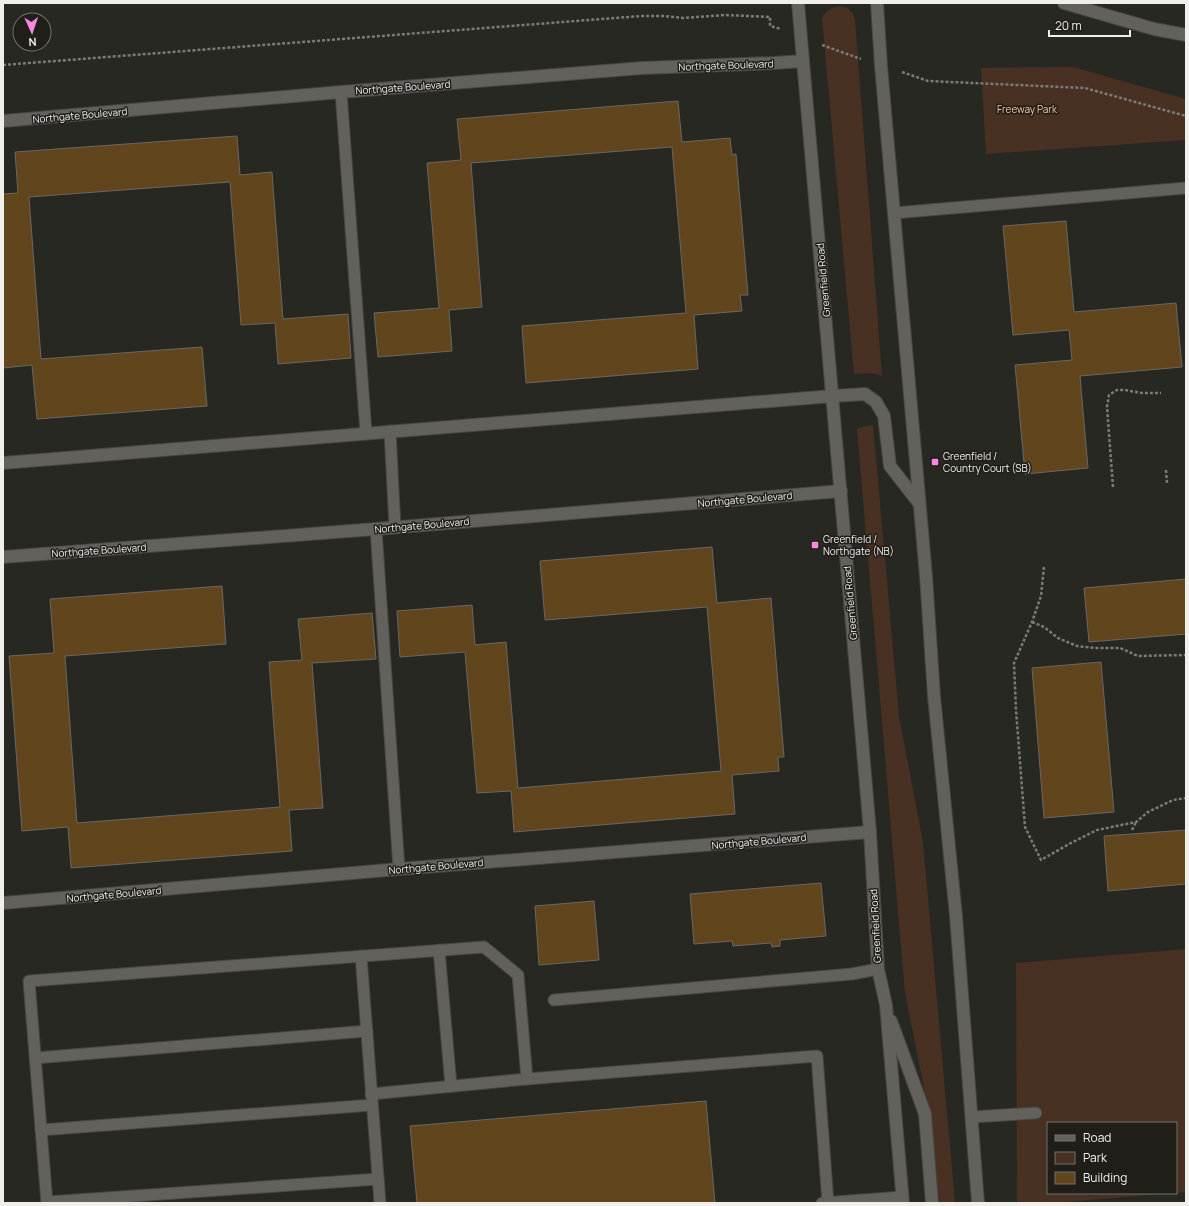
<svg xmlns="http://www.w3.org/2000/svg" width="1189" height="1206" font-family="Manrope,sans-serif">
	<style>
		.green { fill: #483022 }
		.building { fill: #61451c; stroke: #6b6762 }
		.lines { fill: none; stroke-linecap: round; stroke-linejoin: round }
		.lane-casing { stroke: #474642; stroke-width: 13 }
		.street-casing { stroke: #474642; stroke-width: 14 }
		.secondary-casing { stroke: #474642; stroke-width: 14 }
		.path { stroke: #7c7b77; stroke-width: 2.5; stroke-dasharray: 3 2; stroke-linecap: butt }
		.lane { stroke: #62615b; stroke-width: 11 }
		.street { stroke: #62615b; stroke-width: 12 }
		.secondary { stroke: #62615b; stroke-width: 12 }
		.poi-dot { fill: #fc86e3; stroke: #1f1e19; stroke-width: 1.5 }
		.labels { text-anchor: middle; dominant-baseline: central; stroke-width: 3; stroke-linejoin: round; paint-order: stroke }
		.street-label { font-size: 10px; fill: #f0efec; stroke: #1f1e19 }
		.park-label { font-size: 10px; fill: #ffc5a6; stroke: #1f1e19 }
		.poi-label { font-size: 10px; fill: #f0efec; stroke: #1f1e19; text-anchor: start }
	</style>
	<rect width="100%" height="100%" fill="#282822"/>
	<g class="green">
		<path d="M840,6L848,8L853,14L855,20L882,376L871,373L854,374L822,18C826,10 831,8 840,6Z"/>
		<path d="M1073,67L1186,99V140L986,154L981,68Z"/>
		<path d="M873,425L899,716L923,842L955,1203H937L930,1118L905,993L857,428Z"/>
		<path d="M1186,949V1192L1176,1193V1123H1048V1193H1170L1057,1203H1017L1016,963Z"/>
	</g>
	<g class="building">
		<path d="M678,101L682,142L730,138L732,155L736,154L748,295H740L742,311L694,315L698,369L526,383L522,326L686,313L672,147L471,163L482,307L449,310L452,351L378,357L374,313L439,308L427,163L461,160L457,119Z"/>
		<path d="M237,136L240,175L272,172L283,319L348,314L351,358L278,364L275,323L241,325L230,182L29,197L41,359L202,347L207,406L37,419L32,365L3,368V194L18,193L15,152Z"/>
		<path d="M1066,221L1074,312L1176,303L1182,367L1080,376L1088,468L1025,474L1015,365L1072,360L1069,330L1013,335L1003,226Z"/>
		<path d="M712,547L717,603L771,598L784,757H778L779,771L732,775L735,814L514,832L511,791L477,793L465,652L400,657L397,611L472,605L475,645L506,642L518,788L721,771L707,607L545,620L540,561Z"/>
		<path d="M1186,579V634L1089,642L1084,588Z"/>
		<path d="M222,586L226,644L65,656L77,823L280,807L269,662L302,660L298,619L372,613L376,659L312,663L323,808L289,810L292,851L71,868L68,827L22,831L9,656L54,653L50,599Z"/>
		<path d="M1101,662L1114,812L1044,818L1032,668Z"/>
		<path d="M1186,830V884L1108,891L1104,836Z"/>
		<path d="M821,883L826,936L780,940V946L772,947L771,943L733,946L732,941L694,944L690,894Z"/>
		<path d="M594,901L599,960L539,965L535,906Z"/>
		<path d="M706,1101L715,1203H417L410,1126Z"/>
	</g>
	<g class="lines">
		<g class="lane-casing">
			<g id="lane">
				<path d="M341,92L366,433"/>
				<path d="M894,213L1186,188"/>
				<path d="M390,431L395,527"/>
				<path d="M376,529L399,869"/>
				<path d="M439,950L451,1086"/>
				<path d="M361,956L380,1203"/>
				<path d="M554,1000L852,974L878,969"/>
				<path d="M35,1058L367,1031"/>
				<path d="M371,1094L527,1079"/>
				<path d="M972,1117L1036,1113"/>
				<path d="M41,1130L372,1105"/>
				<path d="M47,1202L378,1179"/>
				<path d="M47,1203L29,981L484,947L518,975L527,1079L817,1056L828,1203"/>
				<path d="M822,1203L902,1197"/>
			</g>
		</g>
		<g class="street-casing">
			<g id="street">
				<path d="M3,121L341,92L642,68L774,63L803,61"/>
				<path d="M3,463L833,396"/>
				<path d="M3,557L376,529L841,491"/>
				<path d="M3,903L399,869L870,832"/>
			</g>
		</g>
		<g class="secondary-casing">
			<g id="secondary">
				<path d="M798,3L870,832L878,969L886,1005L903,1203"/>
				<path d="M877,3L881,66L926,576L934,696L956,916L978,1203"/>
				<path d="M1064,3L1154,29L1186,35"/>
				<path d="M833,396L865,394L876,402L884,416L890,466L919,503"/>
				<path d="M891,1021L925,1114L932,1203"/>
			</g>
		</g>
		<g class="path">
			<path d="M822,45L861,59"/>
			<path d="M3,65L641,16H663L683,18L725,15L770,17V26L781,29"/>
			<path d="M902,72L928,81L1085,88L1186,116"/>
			<path d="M1166,470L1167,483"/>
			<path d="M1113,487L1107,407L1109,395L1117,390H1125L1142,393H1161"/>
			<path d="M1044,567L1041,596L1032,622L1014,663L1016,710L1025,827L1041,860L1069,844L1097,830L1136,822L1148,812L1173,800L1186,798"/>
			<path d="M1032,622L1044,627L1058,638L1077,646L1095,648H1120L1138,656L1186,655"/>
			<path d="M1132,830L1136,822"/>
		</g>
		<use href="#lane" class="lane"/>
		<use href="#street" class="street"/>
		<use href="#secondary" class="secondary"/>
	</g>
	<g class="poi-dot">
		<rect x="931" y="458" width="8" height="8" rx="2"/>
		<rect x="811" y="541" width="8" height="8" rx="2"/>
	</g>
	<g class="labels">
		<g class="street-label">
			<text transform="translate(726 65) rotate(-2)">Northgate Boulevard</text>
			<text transform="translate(403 87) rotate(-4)">Northgate Boulevard</text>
			<text transform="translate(80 115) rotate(-5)">Northgate Boulevard</text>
			<text transform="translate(823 280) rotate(-95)">Greenfield Road</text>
			<text transform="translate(745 499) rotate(-5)">Northgate Boulevard</text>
			<text transform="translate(422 525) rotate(-5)">Northgate Boulevard</text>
			<text transform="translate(99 550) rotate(-4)">Northgate Boulevard</text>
			<text transform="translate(850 603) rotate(-95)">Greenfield Road</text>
			<text transform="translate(759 841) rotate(-5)">Northgate Boulevard</text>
			<text transform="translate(436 866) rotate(-5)">Northgate Boulevard</text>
			<text transform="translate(114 894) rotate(-5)">Northgate Boulevard</text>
			<text transform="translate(875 926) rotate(-93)">Greenfield Road</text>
		</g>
		<g class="park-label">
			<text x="1027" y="109">Freeway Park</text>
		</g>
		<g class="poi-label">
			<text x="943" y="456">Greenfield /<tspan x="943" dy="12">Country Court (SB)</tspan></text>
			<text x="823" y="539">Greenfield /<tspan x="823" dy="12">Northgate (NB)</tspan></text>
		</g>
	</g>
	<rect width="1189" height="1206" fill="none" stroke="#f0efec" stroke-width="8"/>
	<rect x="1047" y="1122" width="130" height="72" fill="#1f1e19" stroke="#73726d"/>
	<rect x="1055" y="1135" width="20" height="6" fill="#62615b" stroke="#73726d"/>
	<text x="1083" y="1142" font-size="12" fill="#f0efec">Road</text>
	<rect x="1055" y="1152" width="20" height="12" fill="#483022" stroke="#73726d"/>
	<text x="1083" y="1162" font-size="12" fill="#f0efec">Park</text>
	<rect x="1055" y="1172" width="20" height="12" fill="#61451c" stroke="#73726d"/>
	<text x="1083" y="1182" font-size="12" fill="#f0efec">Building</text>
	<g transform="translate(32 32) rotate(177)"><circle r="19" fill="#1f1e19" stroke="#73726d"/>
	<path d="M0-3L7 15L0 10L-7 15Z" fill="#fc86e3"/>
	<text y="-6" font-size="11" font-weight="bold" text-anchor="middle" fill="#f0efec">N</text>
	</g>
	<path d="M1049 30v6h81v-6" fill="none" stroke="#f0efec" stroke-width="2"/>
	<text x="1055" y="30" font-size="12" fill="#f0efec" stroke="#1f1e19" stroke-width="3" paint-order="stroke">20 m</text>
</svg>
